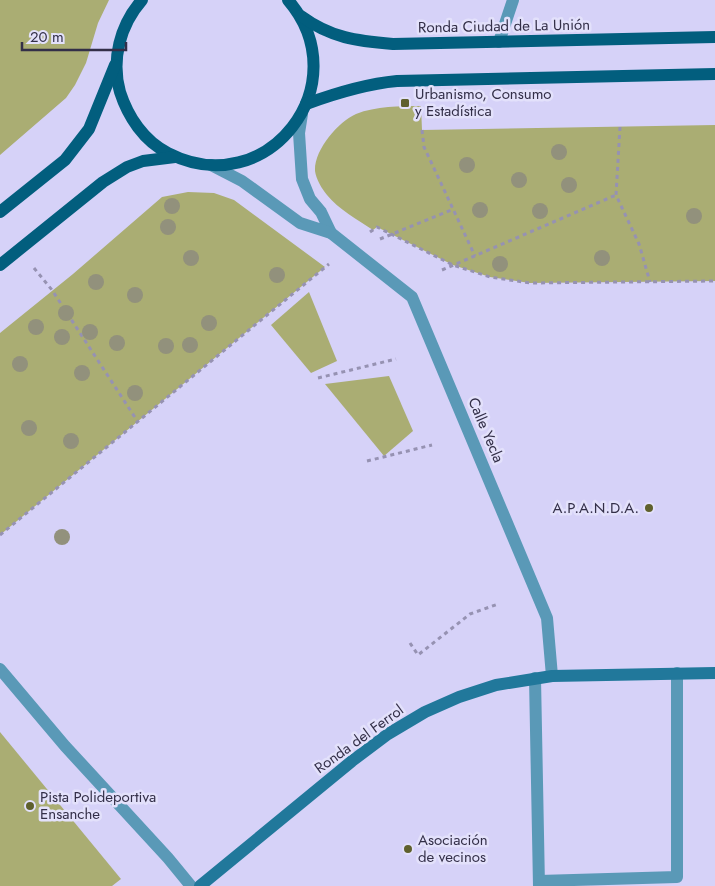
<svg xmlns="http://www.w3.org/2000/svg" width="715" height="886" font-family="Jost,sans-serif">
	<style>
		.green { fill: #aaad73 }
		.lines { fill: none; stroke-linecap: round; stroke-linejoin: round }
		.path { stroke: #9692b2; stroke-width: 3; stroke-dasharray: 4 4; stroke-linecap: butt }
		.street { stroke: #5a99b7; stroke-width: 12 }
		.secondary { stroke: #21789b; stroke-width: 12 }
		.primary { stroke: #025e7e; stroke-width: 12 }
		.tree { fill: #92917c }
		.poi-dot { fill: #5f602d; stroke: #e3e1fb; stroke-width: 2 }
		.labels { text-anchor: middle; dominant-baseline: central; stroke-width: 5; stroke-linejoin: round; paint-order: stroke }
		.street-label { font-size: 15px; fill: #332f48; stroke: #e3e1fb }
		.poi-label { font-size: 15px; fill: #332f48; stroke: #e3e1fb; text-anchor: start }
	</style>
	<rect width="100%" height="100%" fill="#d6d2f8"/>
	<g class="green">
		<path d="M0,0H109L98,23L86,63L75,85L66,98L0,155Z"/>
		<path d="M421,106L422,130L715,125V281L530,283L490,277L453,265L377,227L373,230C358,220 338,209 327,195C322,189 316,179 315,171C314,150 338,122 356,114C376,106 400,106 421,106Z"/>
		<path d="M188,192L214,193L234,200L325,267L0,535V333L73,274L162,197Z"/>
		<path d="M309,292L337,361L311,373L271,325Z"/>
		<path d="M389,376L413,431L384,456L325,384Z"/>
		<path d="M0,732L121,879L112,886H0Z"/>
	</g>
	<g class="lines">
		<g class="path">
			<path d="M620,127L616,195L639,244L650,282"/>
			<path d="M422,130L424,147L475,256"/>
			<path d="M370,232L377,227L453,265L490,277L530,283L715,281"/>
			<path d="M380,239L454,209"/>
			<path d="M34,268L52,290L138,422"/>
			<path d="M442,270L616,195"/>
			<path d="M318,378L396,359"/>
			<path d="M367,461L432,445"/>
			<path d="M0,535L329,264"/>
			<path d="M410,643L418,655L470,614L498,604"/>
		</g>
		<g class="street">
			<path d="M499,42L513,0"/>
			<path d="M302,114L299,133L302,179L310,199L321,212L331,233"/>
			<path d="M211,165L242,181L300,223L331,233L412,297L547,618L552,676"/>
			<path d="M0,669L65,746L168,858L191,886"/>
			<path d="M535,678L539,886"/>
			<path d="M539,881L677,877V673"/>
		</g>
		<path class="secondary" d="M200,886L352,761L388,734L425,712L459,697L496,685L552,676L715,673"/>
		<g class="primary">
			<path d="M142,0C120,25 111,60 120,92C128,117 144,141 168,153C267,204 360,84 288,0"/>
			<path d="M301,16C331,38 357,41 393,44L715,37"/>
			<path d="M306,104C336,93 365,84 397,81L715,74"/>
			<path d="M0,212L65,160L89,129L115,65"/>
			<path d="M0,265L103,182L127,167L143,161L175,157"/>
		</g>
	</g>
	<g class="tree">
		<circle cx="559" cy="152" r="8"/>
		<circle cx="467" cy="165" r="8"/>
		<circle cx="519" cy="180" r="8"/>
		<circle cx="569" cy="185" r="8"/>
		<circle cx="172" cy="206" r="8"/>
		<circle cx="480" cy="210" r="8"/>
		<circle cx="540" cy="211" r="8"/>
		<circle cx="694" cy="216" r="8"/>
		<circle cx="168" cy="227" r="8"/>
		<circle cx="191" cy="258" r="8"/>
		<circle cx="602" cy="258" r="8"/>
		<circle cx="500" cy="264" r="8"/>
		<circle cx="277" cy="275" r="8"/>
		<circle cx="96" cy="282" r="8"/>
		<circle cx="135" cy="295" r="8"/>
		<circle cx="66" cy="313" r="8"/>
		<circle cx="209" cy="323" r="8"/>
		<circle cx="36" cy="327" r="8"/>
		<circle cx="90" cy="332" r="8"/>
		<circle cx="62" cy="337" r="8"/>
		<circle cx="117" cy="343" r="8"/>
		<circle cx="190" cy="345" r="8"/>
		<circle cx="166" cy="346" r="8"/>
		<circle cx="20" cy="364" r="8"/>
		<circle cx="82" cy="373" r="8"/>
		<circle cx="135" cy="393" r="8"/>
		<circle cx="29" cy="428" r="8"/>
		<circle cx="71" cy="441" r="8"/>
		<circle cx="62" cy="537" r="8"/>
	</g>
	<g class="poi-dot">
		<rect x="400" y="98" width="10" height="10" rx="2.5"/>
		<circle cx="649" cy="508" r="5"/>
		<circle cx="30" cy="806" r="5"/>
		<circle cx="408" cy="849" r="5"/>
	</g>
	<g class="labels">
		<g class="street-label">
			<text transform="translate(504 26) rotate(-1)">Ronda Ciudad de La Unión</text>
			<text transform="translate(486 430) rotate(67)">Calle Yecla</text>
			<text transform="translate(359 739) rotate(-36)">Ronda del Ferrol</text>
		</g>
		<g class="poi-label">
			<text x="415" y="94">Urbanismo, Consumo<tspan x="415" dy="17">y Estadística</tspan></text>
			<text x="639" y="508" text-anchor="end">A.P.A.N.D.A.</text>
			<text x="40" y="797">Pista Polideportiva<tspan x="40" dy="17">Ensanche</tspan></text>
			<text x="418" y="840">Asociación<tspan x="418" dy="17">de vecinos</tspan></text>
		</g>
	</g>
	<path d="M22 42v8h104v-8" fill="none" stroke="#332f48" stroke-width="2.5"/>
	<text x="30" y="42" font-size="15" fill="#332f48" stroke="#e3e1fb" stroke-width="4" paint-order="stroke">20 m</text>
</svg>
